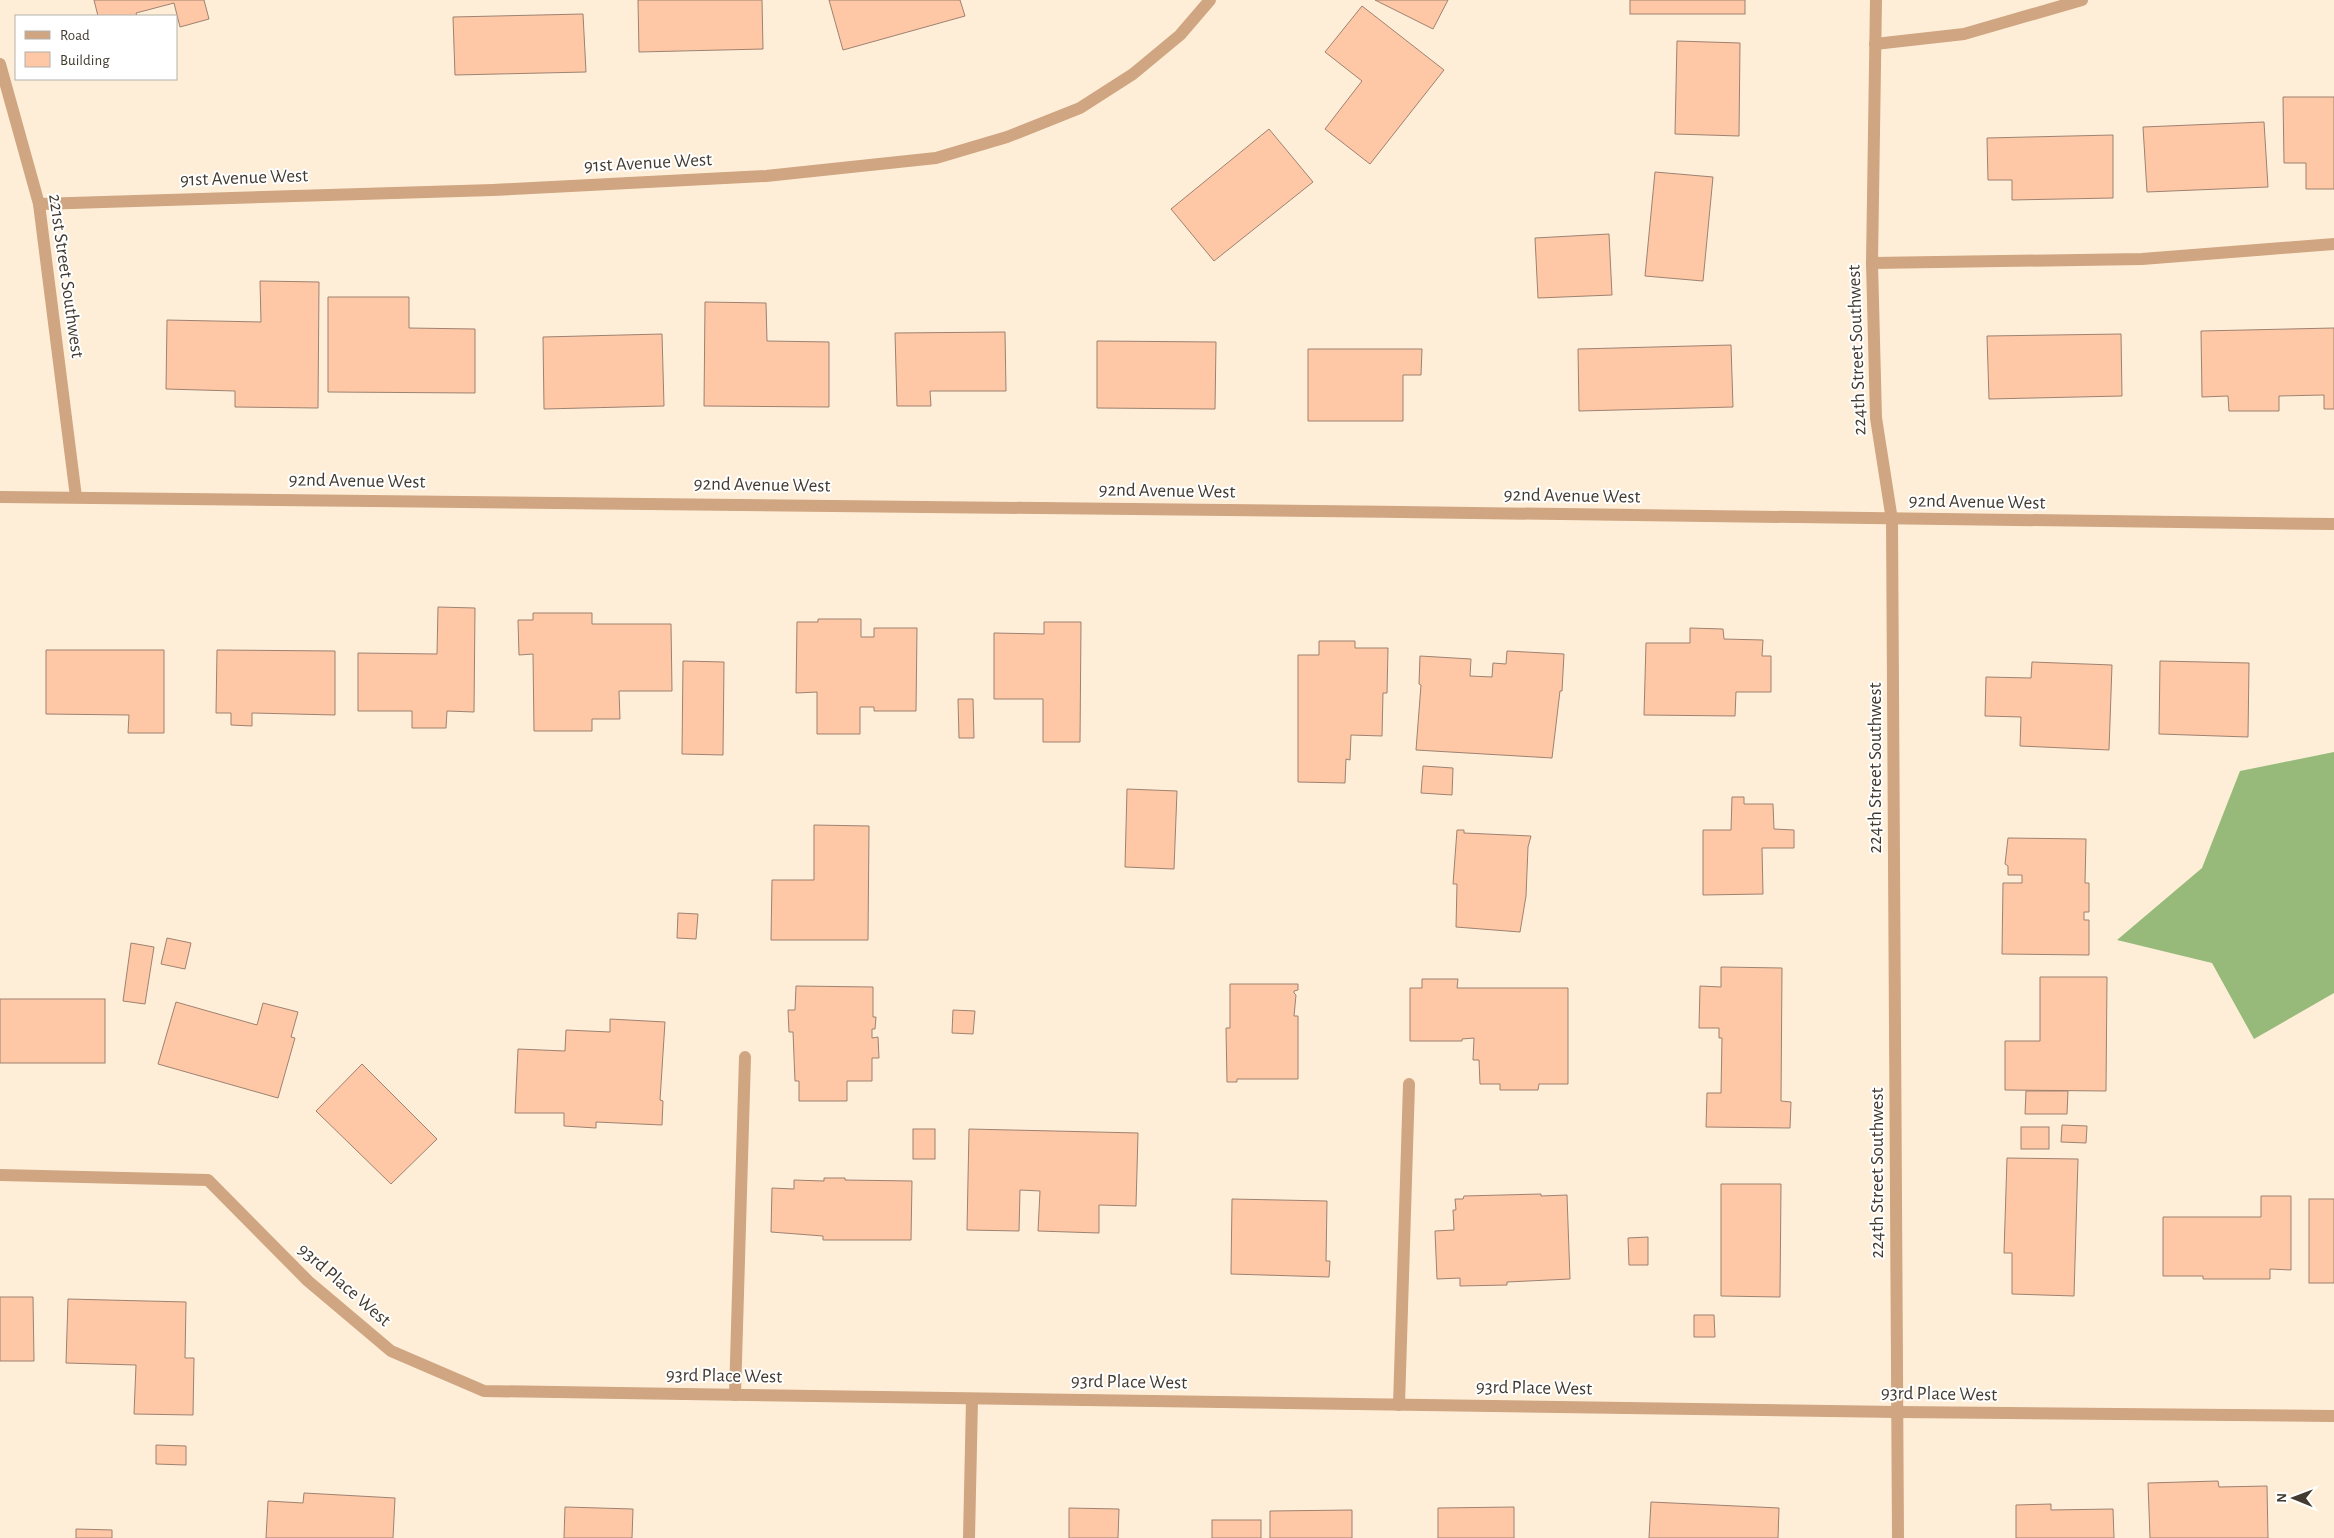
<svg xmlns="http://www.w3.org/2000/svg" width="2334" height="1538" font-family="'Alegreya Sans',sans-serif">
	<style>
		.forest { fill: #97ba7a }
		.building { fill: #fec7a5; stroke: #9e8271 }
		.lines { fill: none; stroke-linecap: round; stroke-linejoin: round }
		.minor { stroke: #d0a581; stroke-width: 12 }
		.labels { text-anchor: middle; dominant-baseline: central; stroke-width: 4; stroke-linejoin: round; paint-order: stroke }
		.street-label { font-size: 19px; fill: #433b30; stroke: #fff }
	</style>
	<rect width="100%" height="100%" fill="#feeed8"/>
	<path class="forest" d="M2334,752V993L2254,1039L2212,963L2117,940L2202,868L2240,771Z"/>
	<g class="building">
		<path d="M94,0H204L209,19L180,27L174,3L136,13L137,16H98Z"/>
		<path d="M638,0H762L763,49L639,52Z"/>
		<path d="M829,0H960L965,16L843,50Z"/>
		<path d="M1375,0H1448L1433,29Z"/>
		<rect x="1630" y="0" width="115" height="14"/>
		<path d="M1362,6L1444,70L1370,164L1325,129L1362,81L1325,52Z"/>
		<path d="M583,14L586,72L455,75L453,17Z"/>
		<path d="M1677,41L1740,43L1739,136L1675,134Z"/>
		<path d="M2283,97H2334V189H2306V163H2284Z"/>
		<path d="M2264,122L2268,187L2147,192L2143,127Z"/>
		<path d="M1269,129L1313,182L1214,261L1171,209Z"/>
		<path d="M2113,135V198L2012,200V180H1988L1987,138Z"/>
		<path d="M1655,172L1713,177L1703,281L1645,276Z"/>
		<path d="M1609,234L1612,295L1538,298L1535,238Z"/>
		<path d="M260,281L319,282L318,408L235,407V391L166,389L167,320L261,322Z"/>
		<path d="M328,297H409V328L475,329V393L328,392Z"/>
		<path d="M705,302L766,303L767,341L829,342V407L704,406Z"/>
		<path d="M2334,328V409H2324V395L2279,396V411H2229L2228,396L2202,397L2201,331Z"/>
		<path d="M1005,332L1006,391H930L931,406H897L895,333Z"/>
		<path d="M662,334L664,406L544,409L543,337Z"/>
		<path d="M2121,334L2122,396L1989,399L1987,336Z"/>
		<path d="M1097,341L1216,342L1215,409L1097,408Z"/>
		<path d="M1731,345L1733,407L1579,411L1578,349Z"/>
		<path d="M1308,349H1422L1421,375H1403V421H1308Z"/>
		<path d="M438,607L475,608L474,712L447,711L446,728H412V711H358V653L437,654Z"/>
		<path d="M533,613H592V624H671L672,691H619L620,719H592V731H534L533,654L519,655L518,620H533Z"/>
		<path d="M818,619H861V637H874V628H917L916,711H874V707H860V734H817V692L796,693L797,622H818Z"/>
		<path d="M1044,622H1081L1080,742H1043V699H994V633L1044,634Z"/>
		<path d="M1690,628L1723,629L1724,639L1763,640L1762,656H1771V692H1736L1735,716L1644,715L1646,643H1690Z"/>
		<path d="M1319,641H1355V648H1388L1387,693H1383L1382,736L1351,735L1350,760L1346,759L1345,783L1298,782V655H1319Z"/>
		<path d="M46,650H164V733H128L129,715L46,714Z"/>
		<path d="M217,650L335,651V715L252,713V726L231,725V713H216Z"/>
		<path d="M1507,651L1564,654L1562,691H1560L1552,758L1416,750L1421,685L1419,684L1420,656L1471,659L1470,676L1492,677L1493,663L1506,664Z"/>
		<path d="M683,661L724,662L723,755L682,754Z"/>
		<path d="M2160,661L2249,663L2248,737L2159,734Z"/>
		<path d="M2032,662L2112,665L2109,750L2020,746L2021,717L1985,716L1986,677L2031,678Z"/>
		<path d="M958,699H973L974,738H959Z"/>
		<path d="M1423,766L1453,768L1452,795L1421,793Z"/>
		<path d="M1127,789L1177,791L1174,869L1125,867Z"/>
		<path d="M1732,797H1744V804H1773L1774,829L1794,830V848H1762L1763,894L1703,895V830H1731Z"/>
		<path d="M814,825L869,826L868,940H771L772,880H814Z"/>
		<path d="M1457,830H1464V833L1531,836L1528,847L1526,896L1520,932L1456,927L1457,884H1453Z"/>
		<path d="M2008,838L2086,839L2085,883H2089V912H2084V920H2089V955L2002,954L2003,883H2022V875H2008V866L2005,864Z"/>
		<path d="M678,913L698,914L696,939L677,938Z"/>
		<path d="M167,938L191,943L185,969L161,964Z"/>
		<path d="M131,943L154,947L145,1004L123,1001Z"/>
		<path d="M1721,967L1782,968L1781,1101L1791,1102L1790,1128L1706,1127L1707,1093H1721L1722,1038H1719V1028H1699L1700,986L1721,987Z"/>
		<path d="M2040,977H2107L2106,1091L2005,1090V1041H2040Z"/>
		<path d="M1422,979H1458L1457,988H1568V1084H1539L1538,1090H1500V1084H1480L1479,1060H1473L1474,1038L1462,1039V1041H1410V988H1422Z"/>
		<path d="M1230,984H1298V990L1294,991V993L1296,995L1294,1016H1298V1079H1237V1082H1227L1226,1028H1230Z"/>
		<path d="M796,986L873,987V1017H876L875,1029H872V1038L878,1037L879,1058H872V1081H847V1101H799V1081H795L793,1032H789L788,1010H795Z"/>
		<rect x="0" y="999" width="105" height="64"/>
		<path d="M176,1002L257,1025L263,1003L298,1012L291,1037L295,1038L278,1098L158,1064Z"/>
		<path d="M953,1010L975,1011L973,1034L952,1033Z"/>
		<path d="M610,1019L665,1022L660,1100L663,1101L662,1125L596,1122V1128L564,1126V1113H515L518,1049L565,1051L566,1030L610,1032Z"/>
		<path d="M362,1064L437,1139L391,1184L316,1111Z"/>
		<path d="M2026,1091H2068L2067,1114H2025Z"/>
		<path d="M2062,1125L2087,1126L2086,1143L2061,1142Z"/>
		<rect x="2021" y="1127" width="28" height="22"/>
		<rect x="913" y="1129" width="22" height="30"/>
		<path d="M969,1129L1138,1133L1136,1206L1099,1205V1233L1038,1231L1040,1191L1020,1190L1019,1231L967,1230Z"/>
		<path d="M2007,1158L2078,1159L2074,1296L2012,1294V1253H2004Z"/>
		<path d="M824,1178H845V1180L912,1181L911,1240H823V1236L771,1232L772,1188L794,1189V1180L824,1181Z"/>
		<path d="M1721,1184H1781L1780,1297L1721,1296Z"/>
		<path d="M1541,1194V1196L1567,1195L1570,1279L1507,1282V1285L1460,1286V1278L1437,1279L1435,1231L1454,1230L1453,1210H1456L1455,1199H1463L1464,1196Z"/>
		<path d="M2261,1196H2291V1270L2270,1269V1279H2203V1276H2163V1217H2261Z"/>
		<path d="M1232,1199L1327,1201L1326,1261H1330L1329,1277L1231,1274Z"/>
		<rect x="2309" y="1199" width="25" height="84"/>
		<path d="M1648,1237V1265H1629L1628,1238Z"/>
		<path d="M0,1297H33L34,1361H0Z"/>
		<path d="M68,1299L186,1302L185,1358H194L193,1415L134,1414L136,1365L66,1363Z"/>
		<path d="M1694,1315H1714L1715,1337H1694Z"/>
		<path d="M156,1445L186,1446V1465L156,1464Z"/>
		<path d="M2218,1481L2219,1487L2267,1486L2268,1538H2150L2148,1483Z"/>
		<path d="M304,1493L395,1498L393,1538H266L268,1501L303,1503Z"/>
		<path d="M1651,1502L1779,1508L1778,1538H1649Z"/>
		<path d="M2051,1504V1510L2113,1509L2114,1538H2016V1505Z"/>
		<path d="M565,1507L633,1509L632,1538H564Z"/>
		<path d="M1514,1507V1538H1438V1508Z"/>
		<path d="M1069,1508L1119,1509L1118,1538H1069Z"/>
		<path d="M1352,1510V1538H1270V1511Z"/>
		<rect x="1212" y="1520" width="49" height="18"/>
		<path d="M76,1529L112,1530V1538H76Z"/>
	</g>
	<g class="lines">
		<g class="minor">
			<path d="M1876,0L1872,263L1876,418L1892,520L1898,1538"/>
			<path d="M1875,44L1964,34L2082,0"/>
			<path d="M0,64L39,204L76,497"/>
			<path d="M39,204L493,190L766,176L936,158L1007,137L1080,108L1133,74L1180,35L1210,0"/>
			<path d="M1872,263L2142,259L2334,244"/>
			<path d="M0,497C778,499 1556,517 2334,524"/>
			<path d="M0,1175L208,1180L308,1281L391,1351L484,1391L1898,1412L2334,1416"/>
			<path d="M735,1395L745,1057"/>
			<path d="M1399,1405L1409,1084"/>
			<path d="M969,1538L972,1399"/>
		</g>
	</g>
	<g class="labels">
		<g class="street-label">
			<text transform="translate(648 163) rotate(-3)">91st Avenue West</text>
			<text transform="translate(244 178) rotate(-2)">91st Avenue West</text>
			<text transform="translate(66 276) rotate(82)">221st Street Southwest</text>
			<text transform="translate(1857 350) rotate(-92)">224th Street Southwest</text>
			<text transform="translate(357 481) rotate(1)">92nd Avenue West</text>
			<text transform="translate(762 485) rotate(1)">92nd Avenue West</text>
			<text transform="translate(1167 491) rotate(1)">92nd Avenue West</text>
			<text transform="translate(1572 496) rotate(1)">92nd Avenue West</text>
			<text transform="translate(1977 502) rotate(1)">92nd Avenue West</text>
			<text transform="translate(1875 768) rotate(-90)">224th Street Southwest</text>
			<text transform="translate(1877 1173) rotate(-90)">224th Street Southwest</text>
			<text transform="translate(344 1285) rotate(41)">93rd Place West</text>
			<text transform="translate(724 1376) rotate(1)">93rd Place West</text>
			<text transform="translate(1129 1382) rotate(1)">93rd Place West</text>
			<text transform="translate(1534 1388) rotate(1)">93rd Place West</text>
			<text transform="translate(1939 1394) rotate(1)">93rd Place West</text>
		</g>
	</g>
	<rect x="15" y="15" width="162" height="65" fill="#ffffff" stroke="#b4b1ac"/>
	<rect x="25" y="31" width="25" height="8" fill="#d0a581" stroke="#b4b1ac"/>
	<text x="60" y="40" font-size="15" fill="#433b30">Road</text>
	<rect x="25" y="52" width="25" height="15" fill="#fec7a5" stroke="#b4b1ac"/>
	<text x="60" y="65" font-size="15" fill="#433b30">Building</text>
	<g transform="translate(2294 1498) rotate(271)" stroke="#ffffff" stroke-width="4" paint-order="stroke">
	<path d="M0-4L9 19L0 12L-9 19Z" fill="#433b30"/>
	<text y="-8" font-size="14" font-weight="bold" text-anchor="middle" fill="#433b30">N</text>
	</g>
</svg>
